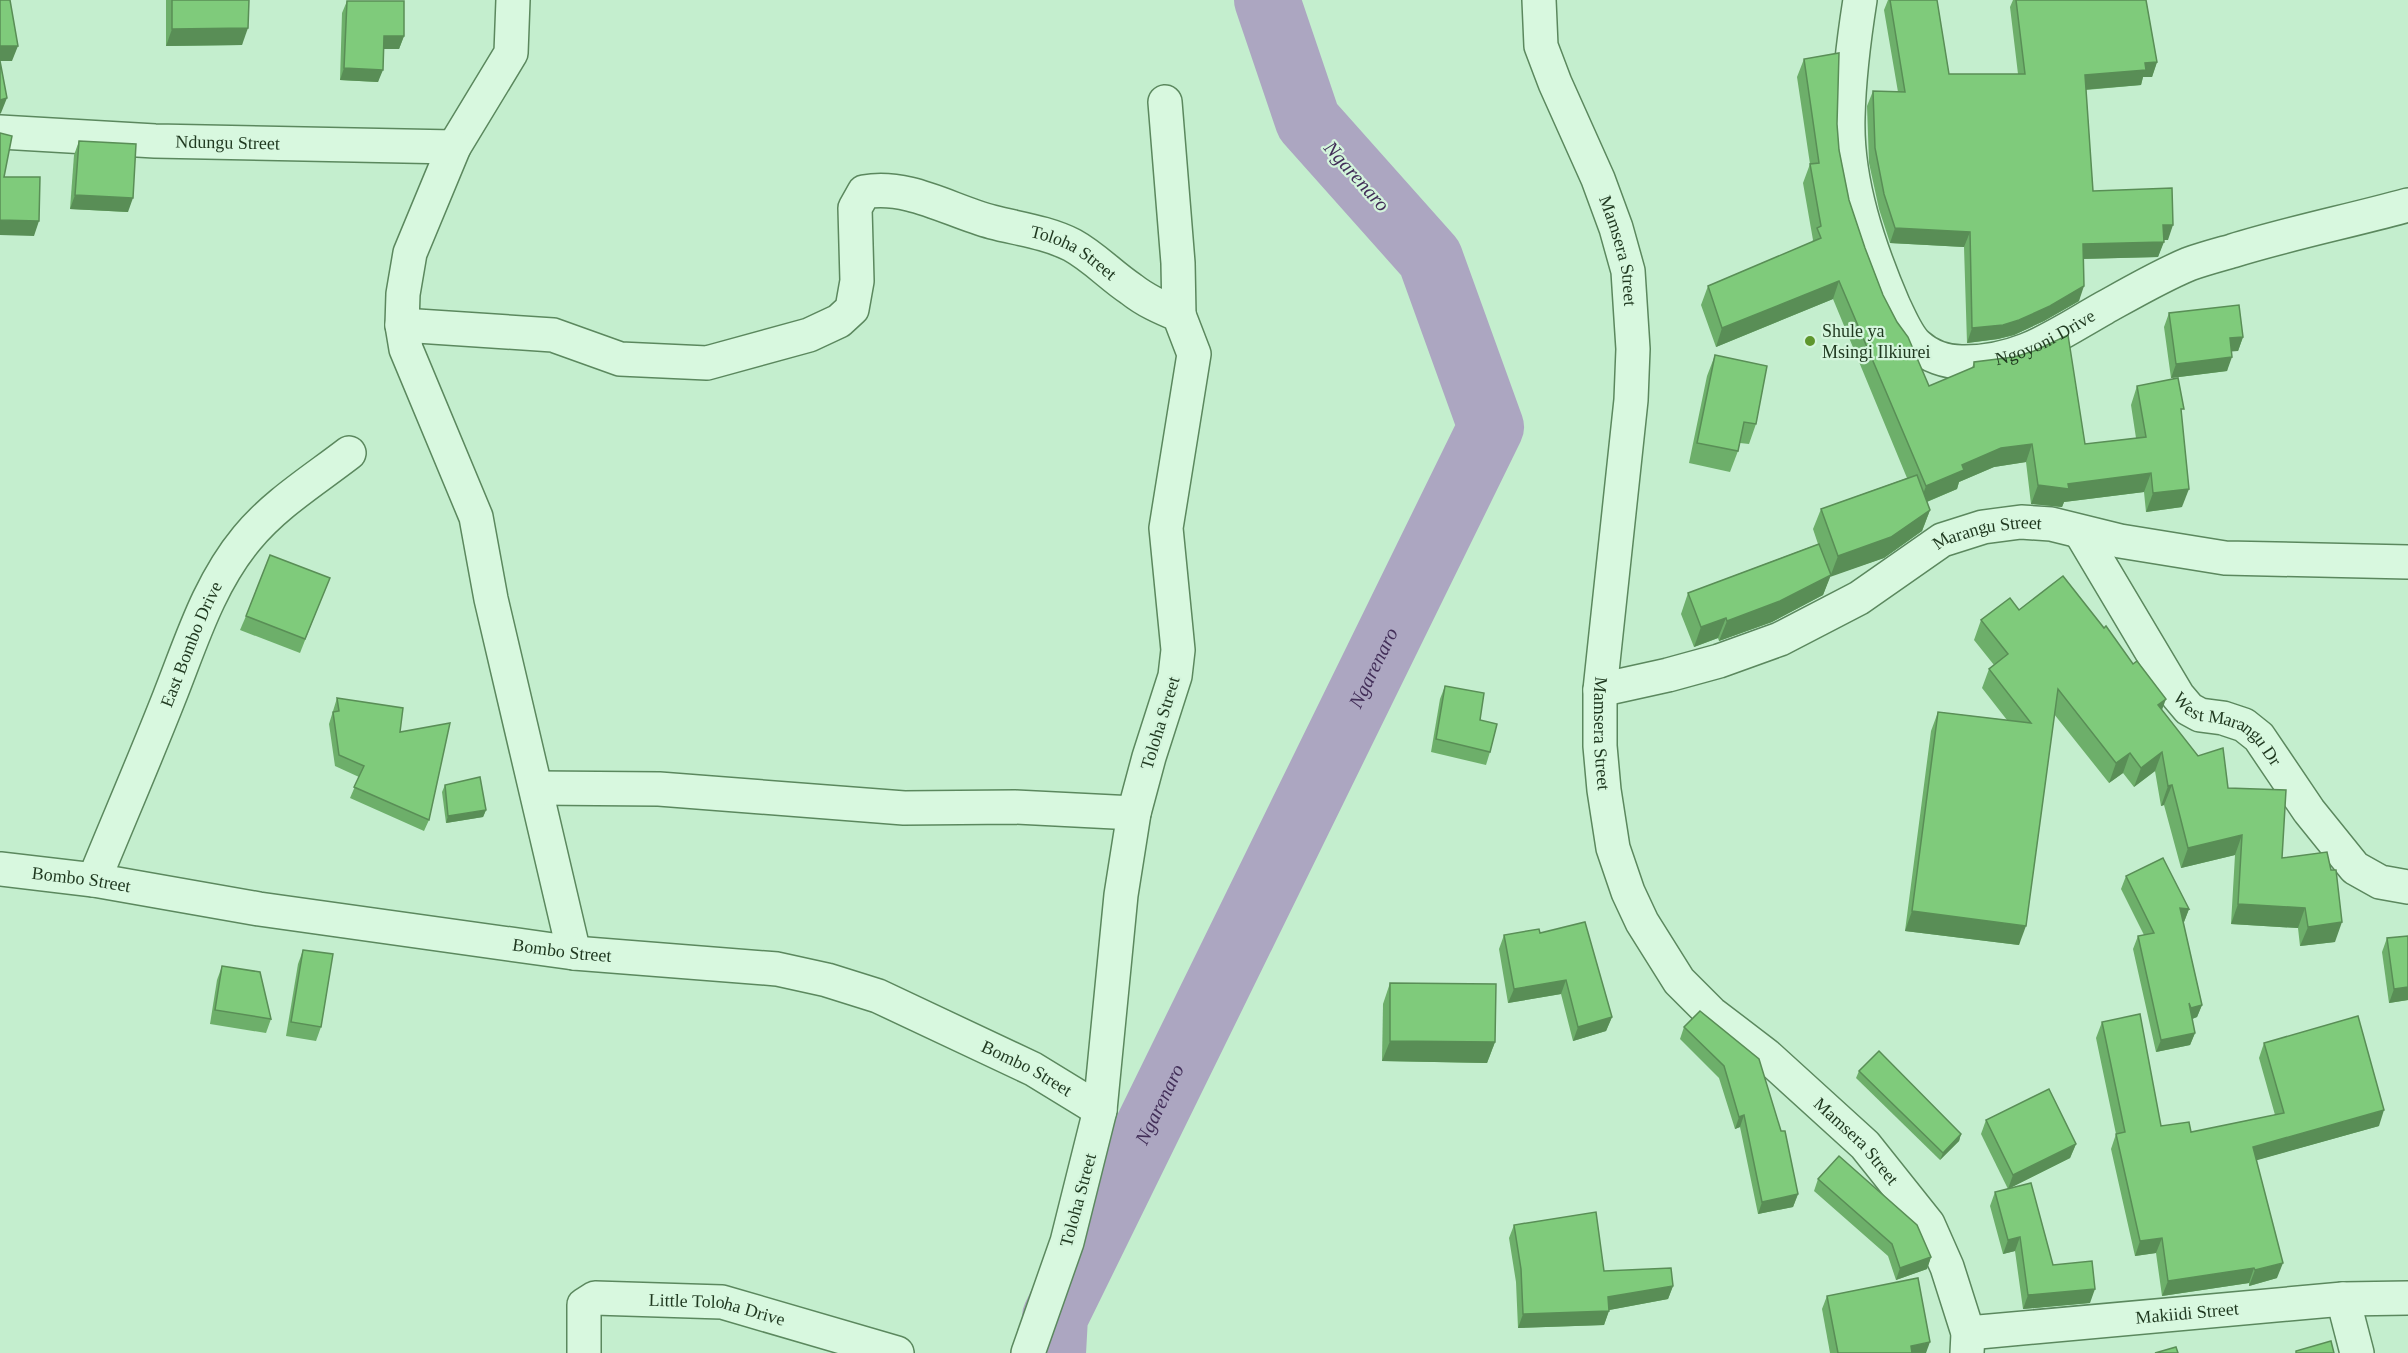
<svg xmlns="http://www.w3.org/2000/svg" width="2408" height="1353" font-family="Georgia,serif">
	<style>
		.lines { fill: none; stroke-linecap: round; stroke-linejoin: round }
		.river { stroke: #aca6c1; stroke-width: 66 }
		.minor-casing { stroke: #5b885e; stroke-width: 36 }
		.minor { stroke: #d8f8df; stroke-width: 33 }
		.wall { fill: #6daf6a }
		.shaded-wall { fill: #598e56 }
		.building { fill: #7fcb7b; stroke: #598e56; stroke-width: 1.5 }
		.poi-dot { fill: #5e962c; stroke: #d4f5dc; stroke-width: 2 }
		.labels { text-anchor: middle; dominant-baseline: central; stroke-width: 4.5; stroke-linejoin: round; paint-order: stroke }
		.street-label { font-size: 18px; fill: #1f381f; stroke: #d4f5dc }
		.poi-label { font-size: 18px; fill: #1f381f; stroke: #d4f5dc; text-anchor: start }
		.water-label { font-size: 20px; font-style: italic; fill: #422e58; stroke: #d4f5dc }
	</style>
	<rect width="100%" height="100%" fill="#c4eece"/>
	<g class="lines">
		<path class="river" id="s1" d="M1053,1353L1055,1317L1491,427L1430,258L1308,121L1267,0"/>
		<g class="minor-casing">
			<g id="minor">
				<path d="M513,0L511,53L454,147L410,253L403,294L402,325L406,349L476,517L491,599L574,953"/>
				<path id="s2" d="M1539,0L1541,46L1555,83L1598,179L1616,228L1628,271L1633,349L1631,400L1600,690V746L1604,790L1613,848L1628,892L1642,922L1679,981L1711,1013L1766,1055L1865,1145L1928,1224L1947,1267L1968,1333L1967,1353"/>
				<path id="s3" d="M1860,0C1854,38 1849,78 1848,117C1846,181 1869,248 1894,306C1900,318 1907,336 1917,345C1929,356 1946,362 1962,362C2020,363 2056,335 2104,308C2131,293 2160,276 2189,264C2203,259 2218,255 2232,251C2290,233 2350,221 2408,205"/>
				<path d="M1165,102L1178,263L1179,315"/>
				<path id="s4" d="M0,132L155,141L454,147"/>
				<path id="s5" d="M402,325L553,335L620,359L707,363L809,335L839,321L852,309L857,281L855,208L864,192C909,184 950,211 992,222C1019,229 1046,232 1072,245C1094,257 1110,275 1131,289C1146,301 1162,308 1179,315L1194,354L1166,528L1178,650L1175,676L1149,757L1134,813L1121,895L1100,1110L1067,1242L1028,1353"/>
				<path id="s6" d="M2081,533L2178,696L2189,709L2200,715L2223,718L2244,725L2259,737L2309,811L2355,868L2380,882L2408,887"/>
				<path id="s7" d="M1600,690L1668,675L1719,661L1780,639L1859,598L1942,540L1983,527L2021,522L2051,524L2120,541L2225,558L2408,562"/>
				<path d="M536,788L659,789L904,808L1015,807L1134,813"/>
				<path id="s8" d="M0,869L94,880L259,909L574,953L777,969L827,980L878,996L1033,1069L1100,1110"/>
				<path id="s9" d="M94,880C119,819 145,759 169,698C191,643 208,585 247,538C275,504 314,480 349,453"/>
				<path d="M2343,1299L2357,1353"/>
				<path id="s10" d="M1968,1333L2343,1299L2408,1298"/>
				<path id="s11" d="M584,1353V1305L595,1298L722,1302L897,1353"/>
			</g>
		</g>
		<use href="#minor" class="minor"/>
	</g>
	<g class="wall">
		<path d="M166,0H249L242,45L166,46Z"/>
		<path d="M1888,0H1937L1949,74H2018L2010,7L2013,0H2146L2157,62L2152,77H2143L2141,85L2086,90L2093,191L2168,240H2164L2158,257L2083,259L2079,301L2044,321L2014,335L1998,339L1967,343L1964,247L1890,243L1879,209L1869,163L1867,106L1873,91L1898,92L1884,10Z"/>
		<path d="M347,1L404,36L399,49H384L378,82L340,80L342,13Z"/>
		<path d="M1804,59L1837,124L1839,150L1849,200L1865,248L1883,295L1929,386L1972,368L1974,362L2085,444L2136,438L2131,405L2137,386L2181,415L2182,507L2146,512L2144,492L2064,502L2062,507L2031,504L2026,462L1994,467L1959,482L1957,489L1927,502L1930,510L1922,531L1884,558L1830,576L1823,595L1772,622L1719,641L1718,638L1694,647L1681,614L1688,593L1818,544L1813,529L1821,509L1907,478L1833,299L1716,347L1701,305L1708,286L1812,242L1813,240L1803,183L1810,164L1797,77Z"/>
		<path d="M79,141L128,212L70,209L74,155Z"/>
		<path d="M2169,313L2243,337L2238,351H2231L2227,371L2171,378L2164,327Z"/>
		<path d="M1715,355L1756,424L1749,444L1740,443L1738,451L1730,472L1689,463L1707,376Z"/>
		<path d="M324,592L300,653L240,630L246,616Z"/>
		<path d="M2019,610L2162,710L2198,756L2228,788L2282,858L2335,942L2300,946L2298,928L2231,924L2235,855L2181,868L2164,805L2161,806L2155,771L2134,787L2123,773L2109,783L2054,714L2019,945L1905,931L1931,731L1938,712L2007,720L1982,688L1989,669L1994,665L1974,640L1981,620Z"/>
		<path d="M1445,686L1480,720L1490,752L1486,765L1431,752L1440,699Z"/>
		<path d="M337,698L400,732L429,820L424,831L350,798L359,777L335,766L329,724Z"/>
		<path d="M445,785L486,810L483,817L446,823L442,792Z"/>
		<path d="M2126,876L2189,909L2184,922L2183,921L2202,1005L2197,1017L2192,1019L2195,1033L2190,1045L2156,1052L2133,949L2138,936L2144,935L2121,889Z"/>
		<path d="M1540,933L1612,1017L1606,1031L1573,1041L1561,994L1508,1003L1499,949L1504,935Z"/>
		<path d="M2408,936V1000L2389,1003L2382,952L2387,938Z"/>
		<path d="M303,950L321,1027L316,1041L286,1036L298,964Z"/>
		<path d="M222,966L271,1019L266,1033L210,1024L217,980Z"/>
		<path d="M1390,983L1495,1042L1487,1063L1382,1061L1383,1004Z"/>
		<path d="M1700,1011L1798,1194L1793,1207L1758,1214L1740,1127L1735,1129L1719,1078L1680,1039L1684,1027Z"/>
		<path d="M2102,1022L2161,1126L2191,1132L2275,1115L2259,1058L2264,1043L2379,1126L2256,1160L2277,1278L2249,1286V1283L2162,1296L2156,1253L2135,1256L2111,1149L2116,1134L2096,1038Z"/>
		<path d="M1859,1071L1961,1134L1959,1141L1940,1160L1856,1078Z"/>
		<path d="M1986,1120L2076,1144L2070,1158L2008,1189L1981,1134Z"/>
		<path d="M1818,1179L1931,1257L1927,1269L1896,1280L1888,1256L1814,1191Z"/>
		<path d="M1995,1192L2053,1265L2090,1303L2023,1309L2015,1251L2003,1254L1990,1206Z"/>
		<path d="M1514,1225L1604,1271L1673,1286L1668,1299L1609,1310L1604,1325L1518,1328L1516,1282L1509,1238Z"/>
		<path d="M1827,1296L1926,1353H1830L1822,1309Z"/>
	</g>
	<g class="shaded-wall">
		<path d="M248,28L242,45L166,46L172,29Z"/>
		<path d="M384,36H404L399,49H379Z"/>
		<path d="M0,46H18L12,61H0Z"/>
		<path d="M2157,62L2152,77H2143L2141,85L2080,90L2085,75L2145,63Z"/>
		<path d="M344,68L383,70L378,82L340,80Z"/>
		<path d="M7,98L1,113L0,114V100Z"/>
		<path d="M75,195L133,198L128,212L70,209Z"/>
		<path d="M0,220L39,221L34,236L0,235Z"/>
		<path d="M2163,225H2173L2168,240H2158Z"/>
		<path d="M1895,228L1970,232L1964,247L1890,243Z"/>
		<path d="M2164,242L2158,257L2078,259L2083,244Z"/>
		<path d="M1839,281L1833,299L1716,347L1722,328Z"/>
		<path d="M2084,286L2079,301L2044,321L2014,335L1998,339L1967,343L1972,328Z"/>
		<path d="M2243,337L2238,351L2225,352L2230,338Z"/>
		<path d="M2232,357L2227,371L2171,378L2176,364Z"/>
		<path d="M2032,444L2026,462L1994,467L1959,482L1957,489L1919,505L1926,486L1962,465L2001,448Z"/>
		<path d="M2151,473L2144,492L2064,502L2062,507L2031,504L2038,485L2068,484Z"/>
		<path d="M2189,489L2182,507L2146,512L2153,493Z"/>
		<path d="M1930,510L1922,531L1884,558L1830,577L1838,556Z"/>
		<path d="M1831,575L1823,595L1772,622L1719,641L1727,621Z"/>
		<path d="M1726,618L1718,638L1694,647L1701,627Z"/>
		<path d="M2166,699L2159,718L2158,705Z"/>
		<path d="M2162,752L2155,771L2134,787L2141,768Z"/>
		<path d="M2130,753L2123,773L2109,783L2116,763Z"/>
		<path d="M2172,785L2164,805L2161,806L2168,786Z"/>
		<path d="M486,810L483,817L446,823L448,816Z"/>
		<path d="M2242,835L2235,855L2181,868L2188,848Z"/>
		<path d="M2238,904L2305,908L2298,928L2231,924Z"/>
		<path d="M2180,908L2189,909L2184,922L2176,921Z"/>
		<path d="M1912,911L2026,926L2019,945L1905,931Z"/>
		<path d="M2342,922L2335,942L2300,946L2308,927Z"/>
		<path d="M1566,980L1561,994L1508,1003L1514,989Z"/>
		<path d="M2408,987V1000L2389,1003L2394,989Z"/>
		<path d="M2202,1005L2197,1017L2187,1021L2191,1008Z"/>
		<path d="M1612,1017L1606,1031L1573,1041L1578,1027Z"/>
		<path d="M2195,1033L2190,1045L2156,1052L2161,1040Z"/>
		<path d="M1390,1041L1495,1042L1487,1063L1382,1061Z"/>
		<path d="M2384,1110L2379,1126L2247,1163L2253,1147Z"/>
		<path d="M1744,1115L1740,1127L1735,1129L1739,1117Z"/>
		<path d="M1961,1134L1959,1141L1940,1160L1943,1153Z"/>
		<path d="M2076,1144L2070,1158L2008,1189L2013,1175Z"/>
		<path d="M1798,1194L1793,1207L1758,1214L1762,1202Z"/>
		<path d="M2020,1237L2015,1251L2003,1254L2008,1240Z"/>
		<path d="M2162,1238L2156,1253L2135,1256L2140,1241Z"/>
		<path d="M1931,1257L1927,1269L1896,1280L1900,1268Z"/>
		<path d="M2283,1263L2277,1278L2249,1286L2255,1270Z"/>
		<path d="M2254,1268L2249,1283L2162,1296L2168,1281Z"/>
		<path d="M1673,1286L1668,1299L1604,1311L1608,1297Z"/>
		<path d="M2095,1289L2090,1303L2023,1309L2028,1295Z"/>
		<path d="M1609,1311L1604,1325L1518,1328L1523,1314Z"/>
		<path d="M1930,1342L1926,1353H1908L1911,1346Z"/>
	</g>
	<g class="building">
		<path d="M0,0H10L18,46H0Z"/>
		<path d="M172,0H249L248,28L172,29Z"/>
		<path d="M1890,0H1937L1949,74H2025L2016,0H2146L2157,62L2145,63L2146,70L2085,75L2093,191L2172,188L2173,225H2163L2164,242L2083,244L2084,286L2050,306L2019,320L2003,325L1972,328L1970,232L1895,228L1884,194L1875,148L1873,91L1905,92Z"/>
		<path d="M347,1H404V36H384L383,70L344,68Z"/>
		<path d="M1839,53L1837,124L1839,150L1849,200L1865,248L1883,295L1897,322L1908,337L1929,386L1974,367V362L2014,357L2034,351L2068,335L2085,444L2146,437L2137,386L2178,378L2184,409H2181L2189,489L2153,493L2151,473L2068,484L2069,489L2038,485L2032,444L2001,448L1962,465L1964,470L1926,486L1839,281L1722,328L1708,286L1821,238L1817,228L1821,226L1810,164L1819,163L1804,59Z"/>
		<path d="M0,61L7,98L0,100Z"/>
		<path d="M0,133L12,136L4,177H40L39,221L0,220Z"/>
		<path d="M79,141L136,144L133,198L75,195Z"/>
		<path d="M2239,305L2243,337L2230,338L2232,357L2176,364L2169,313Z"/>
		<path d="M1715,355L1767,366L1756,424L1744,422L1738,451L1697,443Z"/>
		<path d="M1917,475L1930,510L1891,537L1838,556L1821,509Z"/>
		<path d="M1819,544L1831,575L1780,601L1727,621L1726,618L1701,627L1688,593Z"/>
		<path d="M270,555L330,578L305,639L246,616Z"/>
		<path d="M2063,576L2104,628L2106,626L2133,664L2137,661L2166,699L2158,705L2198,756L2223,748L2228,788L2286,790L2282,858L2327,852L2331,870H2336L2342,922L2308,927L2305,908L2238,904L2242,835L2188,848L2172,785L2168,786L2162,752L2141,768L2130,753L2116,763L2058,689L2026,926L1912,911L1938,712L2031,723L1989,669L2008,654L1981,620L2010,598L2019,610Z"/>
		<path d="M1445,686L1484,693L1480,720L1497,724L1490,752L1436,739Z"/>
		<path d="M337,698L403,708L400,732L450,723L429,820L354,787L364,766L339,755L333,712L339,711Z"/>
		<path d="M480,777L486,810L448,816L445,785Z"/>
		<path d="M2163,858L2189,909L2180,908L2202,1005L2191,1008L2189,1003L2195,1033L2161,1040L2138,936L2154,933L2126,876Z"/>
		<path d="M1585,922L1612,1017L1578,1027L1566,980L1514,989L1504,935L1539,929L1540,933Z"/>
		<path d="M2408,936V987L2394,989L2387,938Z"/>
		<path d="M303,950L333,954L321,1027L291,1022Z"/>
		<path d="M222,966L260,972L271,1019L215,1010Z"/>
		<path d="M1390,983L1496,984L1495,1042L1390,1041Z"/>
		<path d="M1700,1011L1759,1059L1781,1131H1785L1798,1194L1762,1202L1744,1115L1739,1117L1724,1066L1684,1027Z"/>
		<path d="M2140,1014L2161,1126L2189,1122L2191,1132L2284,1113L2264,1043L2358,1016L2384,1110L2253,1147L2283,1263L2255,1270L2254,1268L2168,1281L2162,1238L2140,1241L2116,1134L2125,1132L2102,1022Z"/>
		<path d="M1879,1051L1961,1134L1943,1153L1859,1071Z"/>
		<path d="M2049,1089L2076,1144L2013,1175L1986,1120Z"/>
		<path d="M1839,1156L1917,1225L1931,1257L1900,1268L1892,1244L1818,1179Z"/>
		<path d="M2031,1183L2053,1265L2092,1261L2095,1289L2028,1295L2020,1237L2008,1240L1995,1192Z"/>
		<path d="M1596,1212L1604,1271L1671,1268L1673,1286L1608,1297L1609,1311L1523,1314L1521,1269L1514,1225Z"/>
		<path d="M1918,1278L1930,1342L1911,1346L1912,1353H1838L1827,1296Z"/>
		<path d="M2331,1341L2334,1353H2296V1351Z"/>
		<path d="M2176,1347L2178,1353H2155Z"/>
	</g>
	<circle class="poi-dot" cx="1810" cy="341" r="6"/>
	<g class="labels">
		<g class="street-label">
			<text stroke="none"><textPath href="#s4" startOffset="228">Ndungu Street</textPath></text>
			<text stroke="none"><textPath href="#s2" startOffset="266">Mamsera Street</textPath></text>
			<text stroke="none"><textPath href="#s5" startOffset="807">Toloha Street</textPath></text>
			<text stroke="none"><textPath href="#s3" startOffset="496">Ngoyoni Drive</textPath></text>
			<text stroke="none"><textPath href="#s7" startOffset="424">Marangu Street</textPath></text>
			<text stroke="none"><textPath href="#s9" startOffset="255">East Bombo Drive</textPath></text>
			<text transform="translate(1160 723) rotate(-73)">Toloha Street</text>
			<text stroke="none"><textPath href="#s6" startOffset="252">West Marangu Dr</textPath></text>
			<text stroke="none"><textPath href="#s2" startOffset="752">Mamsera Street</textPath></text>
			<text stroke="none"><textPath href="#s8" startOffset="82">Bombo Street</textPath></text>
			<text stroke="none"><textPath href="#s8" startOffset="568">Bombo Street</textPath></text>
			<text stroke="none"><textPath href="#s8" startOffset="1054">Bombo Street</textPath></text>
			<text stroke="none"><textPath href="#s2" startOffset="1256">Mamsera Street</textPath></text>
			<text transform="translate(1078 1200) rotate(-75)">Toloha Street</text>
			<text stroke="none"><textPath href="#s11" startOffset="184">Little Toloha Drive</textPath></text>
			<text stroke="none"><textPath href="#s10" startOffset="220">Makiidi Street</textPath></text>
		</g>
		<g class="poi-label">
			<text x="1822" y="331">Shule ya<tspan x="1822" dy="21">Msingi Ilkiurei</tspan></text>
		</g>
		<g class="water-label">
			<text transform="translate(1357 176) rotate(48)">Ngarenaro</text>
			<text stroke="none"><textPath href="#s1" startOffset="759">Ngarenaro</textPath></text>
			<text stroke="none"><textPath href="#s1" startOffset="273">Ngarenaro</textPath></text>
		</g>
	</g>
</svg>
